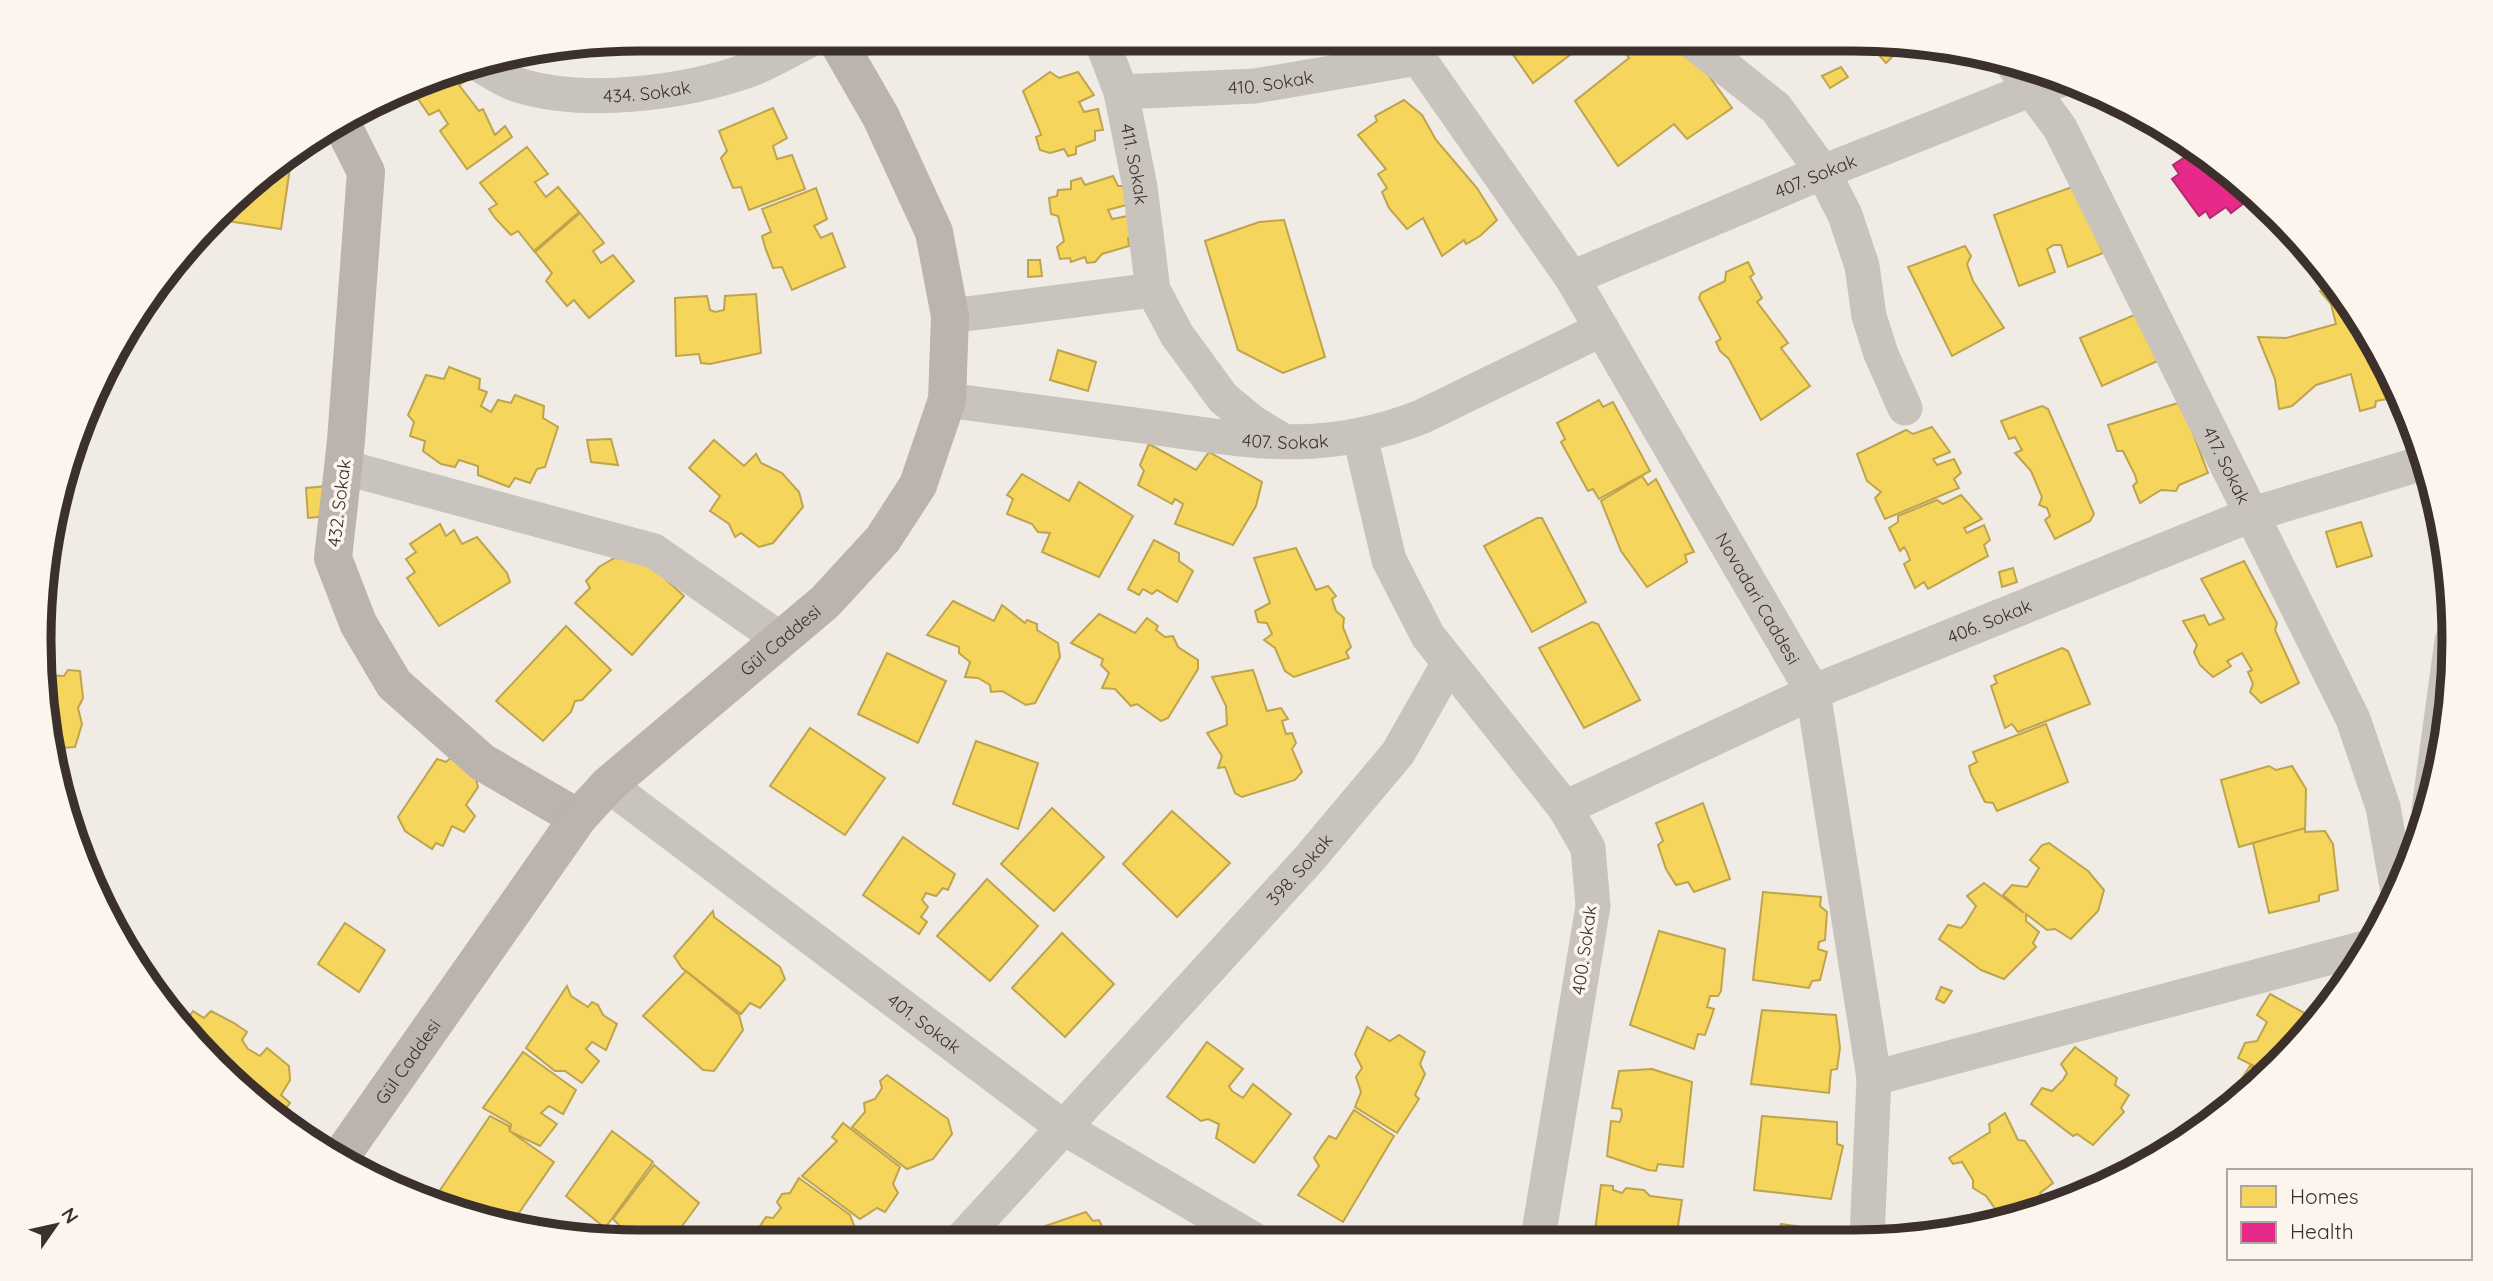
<svg xmlns="http://www.w3.org/2000/svg" width="2493" height="1281" font-family="Quicksand,sans-serif">
	<style>
		.homes { fill: #f6d55c; stroke: #bea44d; stroke-width: 2 }
		.health { fill: #e7298a; stroke: #b32b6e; stroke-width: 2 }
		.lines { fill: none; stroke-linecap: round; stroke-linejoin: round }
		.street { stroke: #c9c3be; stroke-width: 35 }
		.secondary { stroke: #bab3ae; stroke-width: 38 }
		.labels { text-anchor: middle; dominant-baseline: central; stroke-width: 7; stroke-linejoin: round; paint-order: stroke }
		.street-label { font-size: 18px; fill: #3b302b; stroke: #fbf5ee }
		.rim { fill: none; stroke: #3b302b; stroke-width: 9 }
	</style>
	<rect width="100%" height="100%" fill="#f0ebe5"/>
	<g class="homes">
		<path d="M655,39H694L660,48L654,41Z"/>
		<path d="M1502,39H1591L1533,83Z"/>
		<path d="M1617,39L1674,40L1694,55L1732,108L1687,139L1674,124L1618,166L1575,101L1629,58Z"/>
		<path d="M1866,40H1891L1907,42L1886,63Z"/>
		<path d="M1841,67L1848,77L1830,88L1822,76Z"/>
		<path d="M449,70L455,78L459,75L464,82L459,85L479,111L483,109L495,135L505,126L512,137L467,169L440,131L448,124L439,110L429,115L411,89Z"/>
		<path d="M1050,72L1059,78L1078,72L1094,95L1079,102L1084,112L1098,109L1103,130L1095,131V140L1076,147V154L1068,156L1064,149L1050,153L1040,150L1036,137L1041,135L1039,129L1023,91Z"/>
		<path d="M1404,100L1422,115L1436,140L1477,188L1497,220L1480,236L1466,244L1464,240L1442,256L1423,218L1407,229L1389,208L1382,192L1387,188L1378,174L1386,169L1358,135L1377,121L1375,116Z"/>
		<path d="M773,108L787,138L773,146L777,159L792,155L805,189L749,210L741,187L733,188L728,176L721,158L727,151L719,131Z"/>
		<path d="M527,147L548,174L535,182L539,188L546,197L558,187L579,212L534,251L518,231L511,235L495,218L489,209L497,204L480,183Z"/>
		<path d="M292,154L281,229L220,220L274,163Z"/>
		<path d="M1113,176L1118,186H1125L1130,204L1108,210L1112,219L1133,215L1137,235L1128,238L1129,246L1102,254L1095,262L1087,263L1085,257L1071,262L1070,258L1060,259L1057,247L1064,241L1058,216L1051,214L1049,198L1057,196L1058,190L1071,189V181L1081,178L1085,185Z"/>
		<path d="M2075,186L2103,253L2068,267L2061,245H2054L2047,249L2055,272L2019,286L1994,215Z"/>
		<path d="M816,188L827,219L814,226L821,238L832,233L845,267L792,290L782,267L773,268L765,247L762,236L771,232L762,209Z"/>
		<path d="M580,213L604,243L593,251L601,263L613,255L634,281L589,318L574,300L567,306L546,281L552,273L535,252Z"/>
		<path d="M1284,220L1325,357L1283,373L1238,350L1205,241L1259,222Z"/>
		<path d="M1965,246L1971,256L1967,264L1973,281L2004,328L1952,356L1908,267Z"/>
		<path d="M1028,260H1040L1042,276L1028,277Z"/>
		<path d="M1748,262L1754,274L1750,277L1762,298L1757,302L1788,343L1781,348L1810,386L1761,420L1729,359L1720,351L1716,342L1721,339L1699,298L1701,293L1725,281L1726,272Z"/>
		<path d="M2332,287L2339,291L2372,336L2399,397L2376,401L2375,407L2360,411L2351,374L2316,385L2292,406L2279,409L2275,379L2258,337L2286,338L2336,324L2331,304L2320,291Z"/>
		<path d="M756,294L761,353L710,364L701,363L699,354L676,356L675,298L707,296L710,310L715,312L724,310L725,296Z"/>
		<path d="M2139,313L2162,359L2102,386L2080,338Z"/>
		<path d="M1058,350L1096,362L1088,391L1050,380Z"/>
		<path d="M449,367L480,379L479,389L487,392L481,406L491,412L498,400L511,403L515,395L544,406L543,418L558,427L545,467L537,469L530,483L515,478L509,487L478,475V466L459,460L455,467L441,464L423,451L425,441L410,436L414,422L408,415L426,375L444,379Z"/>
		<path d="M1599,400L1603,407L1613,402L1650,471L1599,499L1593,489L1588,491L1561,442L1565,439L1557,423Z"/>
		<path d="M2181,402L2208,473L2179,485L2176,491L2161,490L2140,503L2133,486L2137,482L2135,475L2123,451H2117L2108,425Z"/>
		<path d="M2042,406L2048,409L2094,514L2090,521L2055,539L2045,520L2050,516L2047,508L2039,505L2042,497L2031,471L2015,453L2022,450L2015,437L2009,439L2001,421Z"/>
		<path d="M1932,427L1950,452L1933,459L1937,465L1954,459L1961,473L1954,479L1959,488L1885,519L1875,498L1881,492L1867,481L1857,454L1906,430L1913,434Z"/>
		<path d="M611,439L618,465L591,462L587,440Z"/>
		<path d="M714,440L744,466L756,454L761,463L782,473L799,492L803,507L773,543L759,547L741,533L735,537L729,524L710,511L720,496L689,468Z"/>
		<path d="M1149,444L1196,470L1209,452L1262,482L1256,506L1233,545L1175,524L1183,504L1175,499L1172,504L1138,485L1144,471L1140,465Z"/>
		<path d="M1022,474L1069,501L1079,482L1133,516L1099,577L1042,552L1050,533L1038,532L1032,524L1007,514L1013,499L1007,495Z"/>
		<path d="M1642,476L1648,485L1656,479L1694,552L1685,555L1687,562L1647,587L1621,551L1601,501Z"/>
		<path d="M327,486L328,516L308,518L306,488Z"/>
		<path d="M1961,495L1982,519L1964,528L1967,533L1984,525L1990,540L1984,545L1988,556L1928,589L1924,582L1915,588L1904,564L1910,560L1907,552L1904,547L1900,551L1889,528L1898,522V516L1937,500L1943,504Z"/>
		<path d="M1537,518H1542L1586,602L1532,632L1484,546Z"/>
		<path d="M2361,522L2372,556L2337,567L2326,532Z"/>
		<path d="M440,524L446,536L454,530L462,544L477,537L507,573L510,582L439,626L407,578L415,572L406,559L416,552L410,544Z"/>
		<path d="M1154,540L1179,553V561L1193,571L1177,602L1157,590L1152,594L1143,589L1139,595L1128,589Z"/>
		<path d="M1296,548L1316,590L1328,586L1336,596L1332,599L1336,611L1344,618L1343,627L1351,647L1346,652L1349,658L1294,677L1285,671L1275,648L1264,640L1272,634L1267,623L1258,622L1255,611L1270,603L1254,558Z"/>
		<path d="M623,553L652,567L684,596L632,655L575,603L590,588L586,581L599,567Z"/>
		<path d="M2244,561L2277,623L2275,630L2299,683L2261,703L2250,692L2253,684L2248,672L2252,670L2242,653L2227,661L2231,666L2213,677L2200,665L2194,652L2197,645L2183,621L2204,615L2209,625L2224,619L2201,579Z"/>
		<path d="M2013,568L2017,582L2002,587L1999,572Z"/>
		<path d="M953,601L994,621L1002,605L1025,623L1027,620L1037,624V630L1058,643L1060,657L1035,703L1026,705L1002,691L991,692L990,685L978,678L965,677L970,662L959,653V647L927,635Z"/>
		<path d="M1099,614L1135,633L1147,618L1158,626L1156,630L1165,637L1173,636L1178,647L1198,660V669L1168,718L1161,721L1137,704L1131,706L1115,689L1102,688L1109,673L1101,665L1103,659L1071,643Z"/>
		<path d="M1592,622L1598,624L1640,700L1584,728L1539,648Z"/>
		<path d="M566,626L611,670L582,700L575,701L571,712L543,741L496,701Z"/>
		<path d="M2062,648L2068,651L2090,704L2018,732L2012,724L2005,728L1991,686L1997,683L1994,676Z"/>
		<path d="M887,653L946,681L918,743L858,714Z"/>
		<path d="M68,670L80,671L83,698L78,708L82,724L75,747L61,748L60,743L54,742L40,680V675L64,676Z"/>
		<path d="M1253,670L1267,711L1281,708L1288,719L1282,721L1286,734L1292,733L1296,743L1292,749L1302,772L1295,780L1242,797L1235,793L1225,767L1218,768L1222,756L1207,733L1227,725L1226,706L1212,677Z"/>
		<path d="M2046,724L2068,782L1997,811L1993,803L1985,802L1971,774L1969,766L1977,762L1973,752Z"/>
		<path d="M810,728L885,778L845,835L770,786Z"/>
		<path d="M976,741L1038,763L1018,829L953,804Z"/>
		<path d="M452,757L475,775L478,787L466,805L475,816L464,832L452,826L443,846L436,843L432,849L405,831L398,817L437,759L446,762Z"/>
		<path d="M2269,766L2276,770L2292,766L2306,789L2305,832L2325,831L2333,844L2338,890L2319,895V901L2269,913L2253,843L2305,828L2239,847L2221,780Z"/>
		<path d="M1703,803L1730,879L1694,892L1688,882L1676,885L1666,869L1658,845L1663,841L1656,823Z"/>
		<path d="M1052,808L1104,857L1054,911L1001,864Z"/>
		<path d="M1172,811L1230,863L1177,917L1123,864Z"/>
		<path d="M903,837L955,874L948,890L943,888L936,896L926,893L922,900L928,907L921,917L927,922L919,934L863,895Z"/>
		<path d="M2049,843L2088,871L2104,890L2098,911L2071,939L2055,929L2047,930L2026,914V921L2039,932L2033,943L2036,947L2004,979L1981,970L1939,939L1948,925L1961,928L1965,924L1976,906L1967,896L1984,883L2024,913L2003,895L2012,885L2027,887L2039,868L2030,860L2042,845Z"/>
		<path d="M987,879L1038,926L990,981L937,936Z"/>
		<path d="M1763,892L1821,897L1820,906L1827,912L1825,940L1819,942L1818,949L1827,952L1820,980L1812,981L1809,988L1753,980Z"/>
		<path d="M713,911L714,917L780,967L785,979L760,1008L750,1003L741,1014L682,968L674,956Z"/>
		<path d="M345,923L385,950L359,992L318,964Z"/>
		<path d="M1659,931L1725,949L1721,991L1718,996H1710L1707,1007L1714,1009L1705,1035L1698,1034L1694,1049L1630,1025Z"/>
		<path d="M1062,933L1114,984L1065,1037L1012,988Z"/>
		<path d="M686,971L739,1015L743,1030L714,1071L703,1070L643,1016Z"/>
		<path d="M567,986L571,996L588,1007L592,1002L598,1005L603,1015L617,1024L606,1050L592,1042L586,1049L599,1061L582,1083L565,1071H555L526,1048Z"/>
		<path d="M1941,987L1952,991L1944,1003L1936,999Z"/>
		<path d="M2270,994L2317,1020L2305,1038L2266,1072L2238,1058L2245,1043L2257,1041L2267,1022L2257,1015Z"/>
		<path d="M1762,1010L1836,1015L1840,1048L1837,1069L1831,1070L1829,1093L1751,1084Z"/>
		<path d="M193,1011L204,1018L211,1011L234,1023L247,1032L242,1040L248,1049L260,1056L267,1048L289,1066L290,1080L281,1095L290,1103L277,1120L188,1038L182,1027Z"/>
		<path d="M1367,1027L1390,1041L1399,1035L1425,1052L1420,1064L1425,1074L1415,1095L1419,1099L1397,1133L1355,1107L1361,1092L1356,1077L1362,1068L1355,1054Z"/>
		<path d="M1207,1042L1243,1069L1229,1086L1232,1091L1243,1098L1253,1084L1291,1114L1254,1163L1216,1138L1219,1124L1208,1119L1201,1121L1167,1097Z"/>
		<path d="M2075,1047L2117,1078L2115,1085L2129,1095L2121,1108L2124,1112L2093,1145L2077,1134L2073,1136L2031,1104L2042,1088L2052,1091L2063,1080L2067,1073L2061,1064Z"/>
		<path d="M523,1052L576,1090L563,1114L549,1106L541,1113L557,1124L540,1146L511,1132L554,1162L510,1226L484,1222L432,1202L490,1116L509,1126L510,1132L511,1124L483,1108Z"/>
		<path d="M2250,1066L2265,1073L2245,1090L2239,1083Z"/>
		<path d="M1652,1069L1692,1082L1683,1167L1658,1164L1656,1171L1648,1170L1607,1156L1611,1121L1620,1122L1622,1115L1621,1109L1612,1108L1619,1071Z"/>
		<path d="M887,1075L948,1119L952,1134L933,1159L907,1169L852,1127L865,1112L864,1103L875,1099L882,1088L880,1081Z"/>
		<path d="M1354,1110L1394,1136L1343,1222L1298,1195L1319,1166L1314,1158L1319,1150L1329,1136L1336,1139Z"/>
		<path d="M2005,1113L2018,1140L2025,1141L2053,1183L2040,1193L2045,1200L2018,1214L2002,1218L1986,1196L1973,1188V1180L1962,1162L1953,1164L1949,1158L1990,1132L1989,1124Z"/>
		<path d="M1762,1116L1837,1122V1144L1843,1146L1831,1199L1754,1190Z"/>
		<path d="M843,1123L900,1167L893,1184L898,1193L885,1212L877,1208L860,1219L802,1176L837,1141L832,1137Z"/>
		<path d="M612,1131L653,1162L605,1228L566,1196Z"/>
		<path d="M654,1165L699,1203L671,1241H615L624,1230L613,1219Z"/>
		<path d="M799,1178L850,1215L855,1228L849,1235L853,1240L779,1241L760,1226L766,1217L773,1218L781,1208L777,1202L782,1194L790,1193Z"/>
		<path d="M1601,1185L1613,1186V1190L1622,1193L1626,1188L1644,1190L1650,1196L1682,1200L1676,1238H1594Z"/>
		<path d="M1086,1212L1093,1221L1099,1220L1107,1236H1113L1114,1240H1041L1048,1234L1045,1226Z"/>
		<path d="M1781,1224L1825,1230L1824,1238H1748L1749,1230L1778,1231Z"/>
	</g>
	<path class="health" d="M2197,149L2219,163L2252,197L2231,213L2226,207L2210,218L2206,211L2199,216L2172,179L2179,174L2173,165Z"/>
	<g class="lines">
		<g class="street">
			<path id="s1" d="M1101,39L1121,92L1140,187L1153,290L1177,335L1223,398L1252,422L1282,440"/>
			<path id="s2" d="M1405,39L1572,278L1813,692L1874,1078L1867,1237"/>
			<path d="M1691,40L1776,108L1823,172L1845,215L1862,266L1869,316L1881,354L1905,408"/>
			<path id="s3" d="M2009,59L2060,128L2353,719L2383,807L2398,892"/>
			<path id="s4" d="M480,65C492,72 505,81 518,85C585,106 684,93 749,70C771,62 791,49 812,39"/>
			<path id="s5" d="M1121,92L1255,86L1418,58"/>
			<path id="s6" d="M1572,278L1823,172L2032,89L2063,79"/>
			<path d="M950,316L1153,290"/>
			<path id="s7" d="M947,400C1012,409 1077,417 1143,426C1247,440 1318,457 1421,417L1602,329"/>
			<path d="M1360,436L1389,560L1428,636L1565,808L1588,848L1593,906L1538,1238"/>
			<path d="M343,467L654,551L780,639"/>
			<path id="s8" d="M608,785L1064,1128L1253,1239"/>
			<path id="s9" d="M1565,808L1813,692L2253,514L2426,462"/>
			<path d="M2429,809L2452,641"/>
			<path d="M1874,1078L2365,948"/>
			<path id="s10" d="M961,1240L1309,859L1398,753L1448,665"/>
		</g>
		<g class="secondary">
			<path d="M343,126L366,172L346,441L333,558L358,623L394,684L482,762L578,818"/>
			<path id="s11" d="M339,1159L578,818L608,785L825,602L883,539L918,485L947,400L950,316L934,232L881,117L836,39"/>
		</g>
	</g>
	<g class="labels">
		<g class="street-label">
			<text stroke="none"><textPath href="#s5" startOffset="150">410. Sokak</textPath></text>
			<text stroke="none"><textPath href="#s4" startOffset="173">434. Sokak</textPath></text>
			<text stroke="none"><textPath href="#s1" startOffset="130">411. Sokak</textPath></text>
			<text stroke="none"><textPath href="#s6" startOffset="264">407. Sokak</textPath></text>
			<text stroke="none"><textPath href="#s7" startOffset="341">407. Sokak</textPath></text>
			<text stroke="none"><textPath href="#s3" startOffset="462">417. Sokak</textPath></text>
			<text transform="translate(339 503) rotate(-83)">432. Sokak</text>
			<text stroke="none"><textPath href="#s2" startOffset="662">Novadari Caddesi</textPath></text>
			<text stroke="none"><textPath href="#s9" startOffset="464">406. Sokak</textPath></text>
			<text stroke="none"><textPath href="#s11" startOffset="686">Gül Caddesi</textPath></text>
			<text stroke="none"><textPath href="#s10" startOffset="502">398. Sokak</textPath></text>
			<text transform="translate(1584 950) rotate(-82)">400. Sokak</text>
			<text stroke="none"><textPath href="#s8" startOffset="396">401. Sokak</textPath></text>
			<text stroke="none"><textPath href="#s11" startOffset="119">Gül Caddesi</textPath></text>
		</g>
	</g>
	<path d="M0 0H2493V1281H0ZM640 51H1853A589 589 0 0 1 2442 640V641A589 589 0 0 1 1853 1230H640A589 589 0 0 1 51 641V640A589 589 0 0 1 640 51Z" fill="#fbf5ee" fill-rule="evenodd"/>
	<path class="rim" d="M640 51H1853A589 589 0 0 1 2442 640V641A589 589 0 0 1 1853 1230H640A589 589 0 0 1 51 641V640A589 589 0 0 1 640 51Z"/>
	<rect x="2227" y="1169" width="245" height="91" fill="#fbf5ee" stroke="#aea6a0" stroke-width="2"/>
	<rect x="2241" y="1186" width="35" height="21" fill="#f6d55c" stroke="#aea6a0" stroke-width="2"/>
	<text x="2290" y="1204" font-size="21" fill="#3b302b">Homes</text>
	<rect x="2241" y="1222" width="35" height="21" fill="#e7298a" stroke="#aea6a0" stroke-width="2"/>
	<text x="2290" y="1239" font-size="21" fill="#3b302b">Health</text>
	<g transform="translate(56 1225) rotate(56)" stroke="#fbf5ee" stroke-width="5" paint-order="stroke">
	<path d="M0-5L12 26L0 18L-12 26Z" fill="#3b302b"/>
	<text y="-10" font-size="19" font-weight="bold" text-anchor="middle" fill="#3b302b">N</text>
	</g>
</svg>
